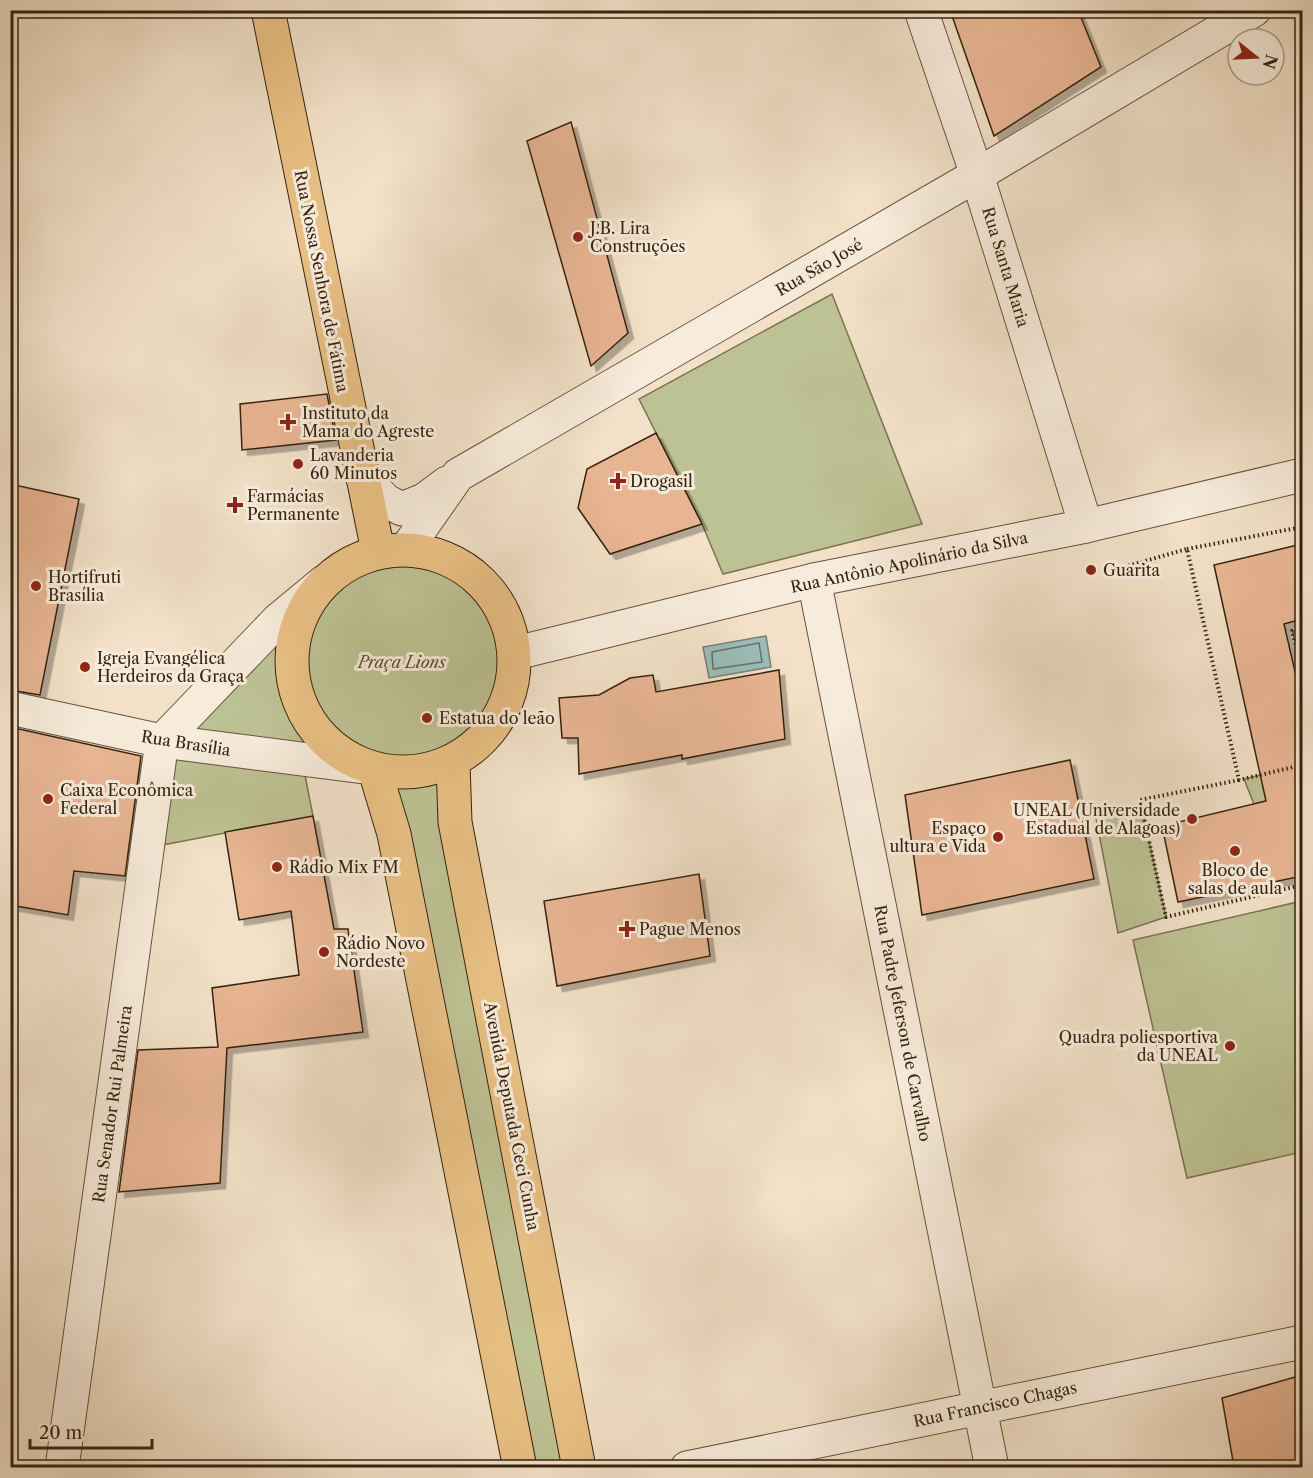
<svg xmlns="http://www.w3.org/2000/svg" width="1313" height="1478" font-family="'Libre Caslon Text',serif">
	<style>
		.green { fill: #bdc294; stroke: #7a7252; stroke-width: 1.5 }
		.water { fill: #9bbdb9; stroke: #737f75; stroke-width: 1.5 }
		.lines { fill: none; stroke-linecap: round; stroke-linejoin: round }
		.shore { stroke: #687064; stroke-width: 1.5 }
		.building { fill: #e8b593; stroke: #36230f; stroke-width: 1.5; filter: url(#shadow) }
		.street-casing { stroke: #65523d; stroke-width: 35 }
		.primary-casing { stroke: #36230f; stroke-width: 35 }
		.path { stroke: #36230f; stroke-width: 4; stroke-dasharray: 1.5 3; stroke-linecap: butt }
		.street { stroke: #f7ecdb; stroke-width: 33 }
		.primary { stroke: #e9c084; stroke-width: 33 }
		.poi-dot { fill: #8f2418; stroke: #f7ecdb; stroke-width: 2 }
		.labels { text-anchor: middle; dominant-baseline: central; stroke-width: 6; stroke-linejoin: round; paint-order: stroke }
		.poi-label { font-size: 16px; fill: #36230f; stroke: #f7ecdb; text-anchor: start }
		.street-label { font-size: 16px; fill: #36230f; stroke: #f7ecdb }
		.park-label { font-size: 16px; font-style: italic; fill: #584b30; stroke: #f7ecdb }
	</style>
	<defs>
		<filter id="shadow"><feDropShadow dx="5.5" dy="5.5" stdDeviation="0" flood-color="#0004"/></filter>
	</defs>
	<rect width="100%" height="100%" fill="#f2e1c8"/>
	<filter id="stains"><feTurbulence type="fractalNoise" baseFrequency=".00333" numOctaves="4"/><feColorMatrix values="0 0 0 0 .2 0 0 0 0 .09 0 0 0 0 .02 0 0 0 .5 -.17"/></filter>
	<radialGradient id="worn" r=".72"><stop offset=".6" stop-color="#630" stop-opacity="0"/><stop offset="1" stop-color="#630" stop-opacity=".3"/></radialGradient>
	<g class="green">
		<path d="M832,294L922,524L723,574L702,524L639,399Z"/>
		<path d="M407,548L468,569L492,591L516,653L510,696L488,735L453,763L579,1467H514L375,771L302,760L313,816L147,848L162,741L324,582C354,560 370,552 407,548Z"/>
		<path d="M1302,629V669L1292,631Z"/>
		<path d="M1302,765V792L1254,804L1244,779Z"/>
		<path d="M1141,805L1166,917L1118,933L1096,818Z"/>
		<path d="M1302,901V1152L1187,1178L1133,940Z"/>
	</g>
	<path class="water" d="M766,636L771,667L709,678L703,647Z"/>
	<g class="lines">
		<path class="shore" d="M759,643L762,662L713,669L712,652Z"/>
	</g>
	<g class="building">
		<path d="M950,10H1078L1101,67L994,136Z"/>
		<path d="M571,122L628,333L591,366L527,141Z"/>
		<path d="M327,394L336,440L242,450L240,404Z"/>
		<path d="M656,433L702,524L610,554L578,508L587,469Z"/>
		<path d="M10,484L79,499L40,695L10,690Z"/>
		<path d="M1302,544V619L1284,624L1302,702V876L1178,902L1162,826L1266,801L1214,565Z"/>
		<path d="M779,670L785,739L682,759V755L579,774L578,738H562L559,698L599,695L630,678L653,675L656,692Z"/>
		<path d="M10,727L141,756L125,876L74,871L68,915L10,905Z"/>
		<path d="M1070,760L1094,879L922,915L905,795Z"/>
		<path d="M313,816L334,929H348L363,1032L227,1048L220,1183L119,1192L138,1050L218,1047L212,988L299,975L291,911L239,920L225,832Z"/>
		<path d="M699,874L710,956L557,986L544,901Z"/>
		<path d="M1302,1375V1467H1234L1222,1398Z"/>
	</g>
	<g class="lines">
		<g class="street-casing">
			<g id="street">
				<path d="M921,10L977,175L1086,526"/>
				<path d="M362,476L386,501L402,509L424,500L447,483"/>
				<path d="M407,548L458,475L977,175L1254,10"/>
				<path d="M814,580L992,1468"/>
				<path d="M516,653L814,580L1086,526L1302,475"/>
				<path d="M10,708L162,741L364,767"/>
				<path d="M162,741L278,620L324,582"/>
				<path d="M62,1468L162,741"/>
				<path d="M687,1468L1302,1342"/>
			</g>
		</g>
		<g class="primary-casing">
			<g id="primary">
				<path d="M268,10L378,551"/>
				<circle cx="403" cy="661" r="111"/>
				<path d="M453,763L455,822L579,1468"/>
				<path d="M375,771L394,834L520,1468"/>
			</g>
		</g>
		<g class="path">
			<path d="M1187,549L1302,527"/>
			<path d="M1124,567L1187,549L1239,780L1302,765"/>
			<path d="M1302,628L1292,631L1302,669"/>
			<path d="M1239,780L1140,800L1166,917L1302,885"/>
		</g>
		<use href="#street" class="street"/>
		<use href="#primary" class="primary"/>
	</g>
	<g class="poi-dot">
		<circle cx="578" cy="237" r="6"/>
		<path d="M285 413h6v6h6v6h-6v6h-6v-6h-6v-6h6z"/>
		<circle cx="298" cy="464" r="6"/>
		<path d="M615 472h6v6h6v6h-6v6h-6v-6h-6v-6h6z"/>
		<path d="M232 496h6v6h6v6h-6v6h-6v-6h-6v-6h6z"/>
		<circle cx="1091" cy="570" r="6"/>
		<circle cx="36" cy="586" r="6"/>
		<circle cx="85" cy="667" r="6"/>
		<circle cx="427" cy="718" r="6"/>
		<circle cx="48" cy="799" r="6"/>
		<circle cx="1192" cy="819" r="6"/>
		<circle cx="998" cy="837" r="6"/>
		<circle cx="1235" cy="851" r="6"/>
		<circle cx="277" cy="867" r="6"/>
		<path d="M624 920h6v6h6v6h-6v6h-6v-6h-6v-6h6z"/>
		<circle cx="324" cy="952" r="6"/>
		<circle cx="1230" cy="1046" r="6"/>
	</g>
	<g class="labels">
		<g class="poi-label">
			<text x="590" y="228">J.B. Lira<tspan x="590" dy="18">Construções</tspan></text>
			<text x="302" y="413">Instituto da<tspan x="302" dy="18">Mama do Agreste</tspan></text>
			<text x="310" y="455">Lavanderia<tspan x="310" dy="18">60 Minutos</tspan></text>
			<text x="630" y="481">Drogasil</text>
			<text x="247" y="496">Farmácias<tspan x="247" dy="18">Permanente</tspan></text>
			<text x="1103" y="570">Guarita</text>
			<text x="48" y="577">Hortifruti<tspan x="48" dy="18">Brasília</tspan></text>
			<text x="97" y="658">Igreja Evangélica<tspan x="97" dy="18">Herdeiros da Graça</tspan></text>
			<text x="439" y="718">Estatua do leão</text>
			<text x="60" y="790">Caixa Econômica<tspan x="60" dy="18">Federal</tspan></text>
			<text x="1180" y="810" text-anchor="end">UNEAL (Universidade<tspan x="1180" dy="18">Estadual de Alagoas)</tspan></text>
			<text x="986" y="828" text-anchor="end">Espaço<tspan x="986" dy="18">ultura e Vida</tspan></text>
			<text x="289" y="867">Rádio Mix FM</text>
			<text x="1235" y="870" text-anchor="middle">Bloco de<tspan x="1235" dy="18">salas de aula</tspan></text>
			<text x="639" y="929">Pague Menos</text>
			<text x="336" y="943">Rádio Novo<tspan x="336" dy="18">Nordeste</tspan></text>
			<text x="1218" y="1037" text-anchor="end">Quadra poliesportiva<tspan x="1218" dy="18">da UNEAL</tspan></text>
		</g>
		<g class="street-label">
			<text transform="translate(819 267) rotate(-30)">Rua São José</text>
			<text transform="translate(1006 267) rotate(73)">Rua Santa Maria</text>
			<text transform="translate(322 281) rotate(79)">Rua Nossa Senhora de Fátima</text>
			<text transform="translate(909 562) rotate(-12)">Rua Antônio Apolinário da Silva</text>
			<text transform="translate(186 743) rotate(9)">Rua Brasília</text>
			<text transform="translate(903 1023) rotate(79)">Rua Padre Jeferson de Carvalho</text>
			<text transform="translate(112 1104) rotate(-82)">Rua Senador Rui Palmeira</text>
			<text transform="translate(512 1116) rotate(79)">Avenida Deputada Ceci Cunha</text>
			<text transform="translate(995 1404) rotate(-12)">Rua Francisco Chagas</text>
		</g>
		<g class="park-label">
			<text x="402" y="662">Praça Lions</text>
		</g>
	</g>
	<rect width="1313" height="1478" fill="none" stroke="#f2e1c8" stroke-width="36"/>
	<rect x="12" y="12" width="1289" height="1454" fill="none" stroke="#36230f" stroke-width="3"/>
	<rect x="18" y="18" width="1277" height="1442" fill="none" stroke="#36230f" stroke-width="1.5"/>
	<g transform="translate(1256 57) rotate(108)"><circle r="28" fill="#f7ecdb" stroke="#aa9c89" stroke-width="1.5"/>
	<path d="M0-4.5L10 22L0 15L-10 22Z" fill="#8f2418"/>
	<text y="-9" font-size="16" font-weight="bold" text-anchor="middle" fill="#36230f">N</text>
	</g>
	<path d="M30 1439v9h122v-9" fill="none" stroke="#36230f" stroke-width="3"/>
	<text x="39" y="1439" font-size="18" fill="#36230f" stroke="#f7ecdb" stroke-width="4.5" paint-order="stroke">20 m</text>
	<rect width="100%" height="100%" filter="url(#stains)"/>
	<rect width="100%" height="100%" fill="url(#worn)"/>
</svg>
